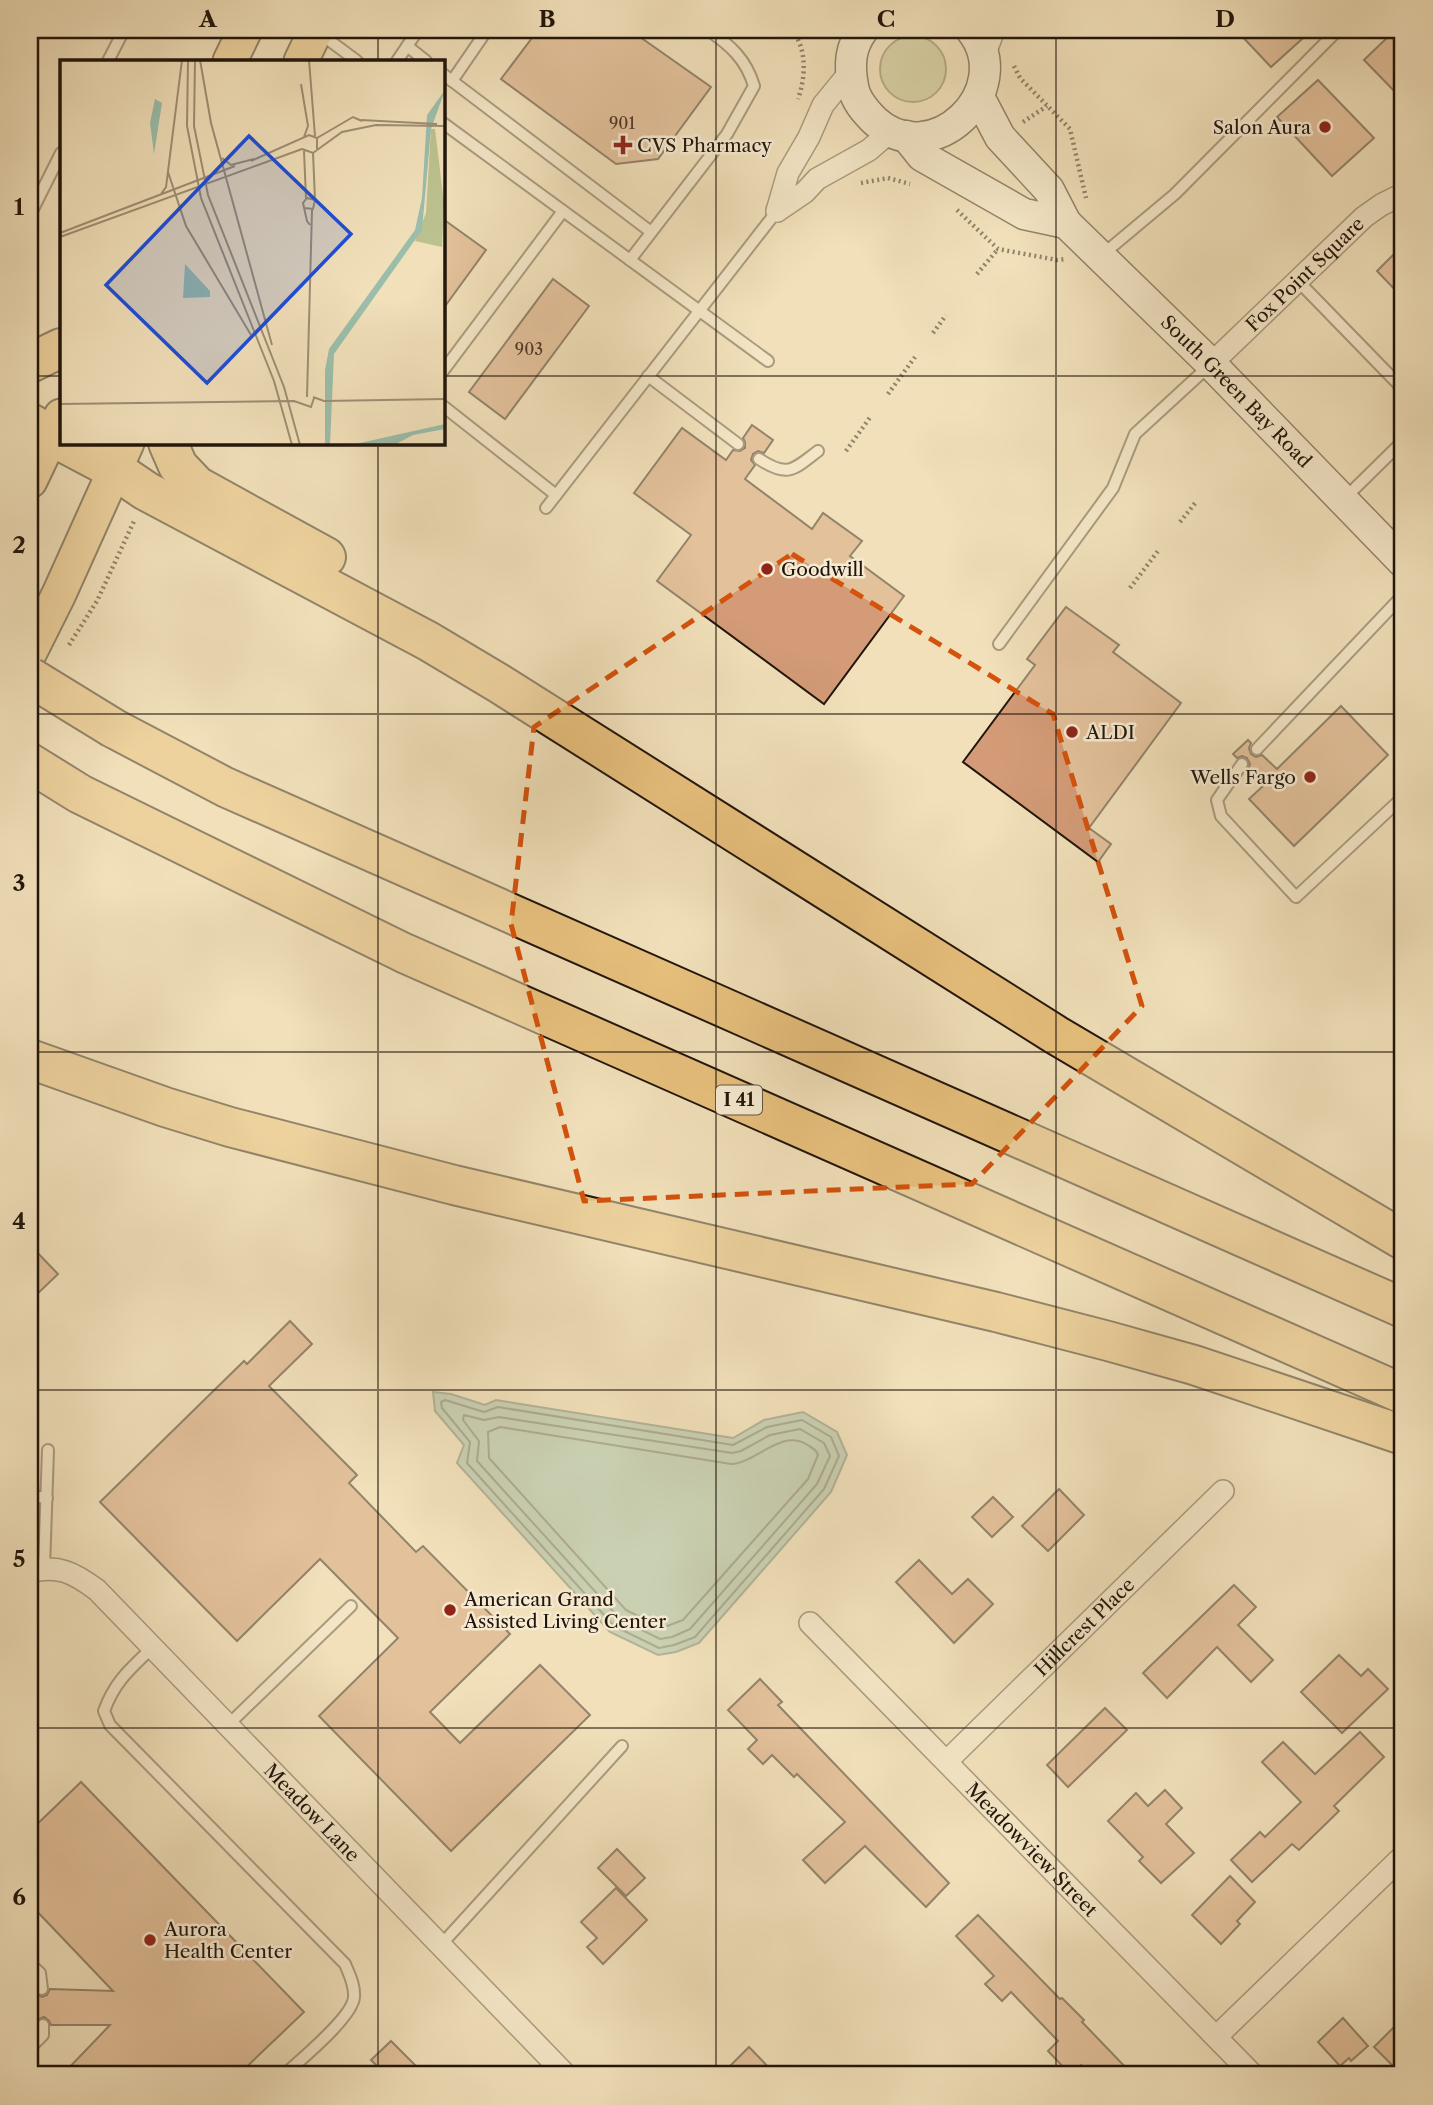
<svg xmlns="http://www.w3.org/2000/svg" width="1433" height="2105" font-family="'Libre Caslon Text',serif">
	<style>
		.green { fill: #bcc28f; stroke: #6e6c4d; stroke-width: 2 }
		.water { fill: #9bbeab; stroke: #6a7a6b; stroke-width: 2 }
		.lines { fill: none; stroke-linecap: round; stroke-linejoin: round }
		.shore { stroke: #5e6a5b; stroke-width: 2 }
		.building { fill: #d39b77; stroke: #21150b; stroke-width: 2 }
		.lane-casing { stroke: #554837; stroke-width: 14 }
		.street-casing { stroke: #554837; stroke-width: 24 }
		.secondary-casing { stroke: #21150b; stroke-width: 33 }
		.primary-casing { stroke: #21150b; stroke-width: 37 }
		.highway-casing { stroke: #21150b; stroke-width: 42 }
		.path { stroke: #21150b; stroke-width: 4.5; stroke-dasharray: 2 3.5; stroke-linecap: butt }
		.lane { stroke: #f6ebd2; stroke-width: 10 }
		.street { stroke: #f6ebd2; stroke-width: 21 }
		.secondary { stroke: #f6ebd2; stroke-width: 30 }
		.primary { stroke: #e8c07d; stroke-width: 33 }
		.highway { stroke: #e8c07d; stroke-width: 38 }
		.highway-bridge-casing { stroke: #21150b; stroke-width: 42; stroke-linecap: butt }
		.highway-bridge { stroke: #e8c07d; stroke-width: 38 }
		.marked { fill: none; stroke: #d4520c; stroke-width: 5; stroke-dasharray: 14 9; stroke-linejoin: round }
		.grid { fill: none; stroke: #21150b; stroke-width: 2; stroke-opacity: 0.55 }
		.poi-dot { fill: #8f2418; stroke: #f6ebd2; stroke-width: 2.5 }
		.labels { text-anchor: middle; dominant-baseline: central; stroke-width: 5; stroke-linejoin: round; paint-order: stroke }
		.number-label { font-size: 16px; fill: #4e3626 }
		.shield { fill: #f6ebd2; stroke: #615547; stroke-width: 2 }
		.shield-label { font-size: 18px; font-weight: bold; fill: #21150b }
		.poi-label { font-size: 19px; fill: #21150b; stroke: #f6ebd2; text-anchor: start }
		.street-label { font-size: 19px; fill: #21150b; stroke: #f6ebd2 }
		.inset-road { fill: none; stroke: #9e8f74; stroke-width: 2 }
		.view { fill: #1d4ed8; fill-opacity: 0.15; stroke: #1d4ed8; stroke-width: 3.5 }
		.inset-edge { fill: none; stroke: #21150b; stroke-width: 3.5 }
		.neatline { fill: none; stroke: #21150b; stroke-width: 2.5 }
		.grid-label { font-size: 23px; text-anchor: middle; font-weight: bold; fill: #21150b }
	</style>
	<rect width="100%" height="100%" fill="#f1e0ba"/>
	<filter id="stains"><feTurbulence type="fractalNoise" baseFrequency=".00286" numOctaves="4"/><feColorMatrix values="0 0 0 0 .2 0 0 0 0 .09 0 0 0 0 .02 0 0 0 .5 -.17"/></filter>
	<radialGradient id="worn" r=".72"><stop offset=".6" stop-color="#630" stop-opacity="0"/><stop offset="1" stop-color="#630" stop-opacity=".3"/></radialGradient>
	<circle class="green" cx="913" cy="69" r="33"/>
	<path class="water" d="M433,1392L451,1394L485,1405L496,1400L733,1438L764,1420L803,1412L837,1432L847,1455L831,1492L699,1643L676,1652L658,1655L610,1632L457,1463L464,1445L435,1411Z"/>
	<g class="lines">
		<g class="shore">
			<path d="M445,1400L484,1412L498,1407L733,1445L767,1427L802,1420L831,1437L839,1456L824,1489L695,1637L674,1645L659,1648L614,1626L467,1463L470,1442L442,1408L441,1402Z"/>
			<path d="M464,1415L484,1420L499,1417L732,1453L741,1451L770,1435L800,1429L824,1443L830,1456L817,1484L690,1629L672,1637L660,1639L620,1619L477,1461L479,1441L463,1420Z"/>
			<path d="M500,1427L731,1464C756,1463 781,1429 806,1444C812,1448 816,1449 818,1455L808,1479L683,1620L662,1628L626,1610L489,1458L488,1432Z"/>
		</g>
	</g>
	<g class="building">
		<path d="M538,30H630L711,87L658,159L616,164L501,79Z"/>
		<path d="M1236,30H1312L1271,67Z"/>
		<path d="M1395,30H1403V100L1364,60Z"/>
		<path d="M1318,80L1374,138L1332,176L1277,117Z"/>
		<path d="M443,219L486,250L443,309Z"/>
		<path d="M1403,245V298L1377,271Z"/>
		<path d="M553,279L589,306L505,419L469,392Z"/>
		<path d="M752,425L773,440L764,453L758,451L753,454L751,460L755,465L745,479L812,529L823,513L862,541L850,556L904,596L824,704L657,581L691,535L634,493L682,428L726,460L733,450L740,451L745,448V442L743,438Z"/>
		<path d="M1066,607L1119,645L1113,652L1181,703L1089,828L1111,844L1098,862L963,762L1035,665L1027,659Z"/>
		<path d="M1341,706L1388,755L1294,846L1249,799L1263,786L1248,770L1250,764L1247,758L1242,756L1237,758L1233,754L1248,740L1251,743L1249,748L1251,754L1256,757L1262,755L1277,769Z"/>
		<path d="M30,1245L58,1274L30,1301Z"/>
		<path d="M290,1321L312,1344L269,1386L357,1475L349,1483L416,1552L423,1546L510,1634L430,1712L460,1743L540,1665L590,1715L451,1851L319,1716L398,1638L320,1559L237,1641L100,1502L244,1361L247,1364Z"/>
		<path d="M1059,1489L1084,1515L1048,1551L1022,1526Z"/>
		<path d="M993,1497L1013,1517L992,1537L972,1517Z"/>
		<path d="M919,1560L952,1594L968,1579L993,1604L954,1643L896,1582Z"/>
		<path d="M1234,1585L1256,1607L1238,1625L1273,1660L1251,1682L1217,1647L1167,1698L1143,1673Z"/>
		<path d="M1339,1655L1361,1676L1368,1669L1388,1689L1342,1733L1301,1692Z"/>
		<path d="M760,1679L782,1702L778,1705L949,1883L926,1907L865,1846L825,1883L803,1860L845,1822L797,1774L794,1777L772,1755L763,1764L748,1749L757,1740L728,1710Z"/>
		<path d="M1105,1708L1127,1730L1068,1787L1047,1765Z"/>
		<path d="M1360,1732L1384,1757L1334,1806L1339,1811L1299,1850L1292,1844L1252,1882L1231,1860L1260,1832L1265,1837L1301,1802L1262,1762L1283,1742L1315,1774Z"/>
		<path d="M81,1782L304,2012L238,2075H62L110,2025H51L49,2021L44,2017L39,2019L35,2025H30V1989H34L36,1994L42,1997L47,1995L50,1989L113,1991L30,1904V1831Z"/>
		<path d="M1165,1790L1182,1808L1166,1824L1194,1853L1161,1883L1139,1861L1143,1857L1108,1821L1136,1793L1148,1806Z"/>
		<path d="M617,1849L645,1878L626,1896L598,1868Z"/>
		<path d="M1230,1876L1255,1902L1237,1921L1240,1924L1221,1944L1192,1915Z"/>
		<path d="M616,1888L647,1920L603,1964L587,1947L597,1938L581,1922Z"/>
		<path d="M978,1915L1060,1999L1062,1998L1084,2020L1082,2022L1133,2075H1090L1081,2065L1071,2075L1048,2051L1058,2041L1011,1992L1002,2001L985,1984L994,1976L956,1936Z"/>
		<path d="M1343,2018L1368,2046L1351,2061L1349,2058L1340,2066L1318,2042Z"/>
		<path d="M1403,2018V2075H1402L1374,2047Z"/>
		<path d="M391,2041L425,2075H386L371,2060Z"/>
		<path d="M749,2047L776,2075H721Z"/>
	</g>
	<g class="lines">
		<g class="lane-casing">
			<g id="lane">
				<path d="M318,32L357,61"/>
				<path d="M407,46L426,61"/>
				<path d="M108,61L124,30"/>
				<path d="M397,61L418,30"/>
				<path d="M443,74L651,232"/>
				<path d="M452,81L487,30"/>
				<path d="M443,123L768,361"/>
				<path d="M30,215L61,153"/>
				<path d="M1102,255L1175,194L1338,30"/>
				<path d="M630,260L727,134L754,86C746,59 730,45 708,30"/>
				<path d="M1298,281L1403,389"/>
				<path d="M443,371L563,211"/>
				<path d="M648,376L738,444"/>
				<path d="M443,406L556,495"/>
				<path d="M759,459C788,478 793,470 818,451"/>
				<path d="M1345,498L1403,441"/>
				<path d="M546,508L777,211"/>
				<path d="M999,644L1113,488L1135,434L1209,366"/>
				<path d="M1257,749L1403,595"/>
				<path d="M1242,764L1217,800L1221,816L1296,897L1403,797"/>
				<path d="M30,1496L47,1498"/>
				<path d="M44,1568L48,1450"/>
				<path d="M153,1647C131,1668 115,1681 104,1711L110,1725L345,1964C349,1974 355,1985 354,1997C353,2017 300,2060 284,2075"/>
				<path d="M229,1724L351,1606"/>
				<path d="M440,1946L622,1746"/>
				<path d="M30,1964L40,1973L42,1989"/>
				<path d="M30,2048L43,2035V2025"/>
			</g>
		</g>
		<g class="street-casing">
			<g id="street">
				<path d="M984,56L994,30"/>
				<path d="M777,211L788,173L809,137L823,105L850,72"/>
				<path d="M777,211L805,192L817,179L869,150L891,131"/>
				<path id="s1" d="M1211,364L1364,217L1381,205L1403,194"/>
				<path id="s2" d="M30,1572C58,1564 74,1573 97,1590L566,2075"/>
				<path id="s3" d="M810,1623L1253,2075"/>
				<path id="s4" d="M947,1761L1223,1491"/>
				<path d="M1216,2037L1403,1856"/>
			</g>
		</g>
		<g class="secondary-casing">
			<g id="secondary">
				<path d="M863,30C850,47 849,65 853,86C855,100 865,111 875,121C932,173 1019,90 971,30"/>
				<path id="s5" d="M979,97L1000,137L1049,190L1066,223L1211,364L1403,562"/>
				<path d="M906,136L922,156L1024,214L1066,223"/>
			</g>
		</g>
		<g class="primary-casing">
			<g id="primary">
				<path d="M230,61L245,30"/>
				<path d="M301,61L316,30"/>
				<path d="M30,481L61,416"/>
				<path d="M30,652L59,594L127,443"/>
			</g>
		</g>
		<g class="highway-casing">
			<g id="highway">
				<path d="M30,363L61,348"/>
				<path d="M30,423L61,441"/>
				<path d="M64,443L115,470L146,491L428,641L500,684L1056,1035L1403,1240"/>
				<path d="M168,443L178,466L197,486L326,557"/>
				<path d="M113,728L225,787L1403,1308"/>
				<path d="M30,763L80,794L404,953L1403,1394"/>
				<path d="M30,1059L165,1107L230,1127L454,1185L996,1312L1108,1341L1194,1365L1403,1435"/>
			</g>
		</g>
		<g class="path">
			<path d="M792,30C807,49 806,76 798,99"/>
			<path d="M1014,66L1020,78L1070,129L1086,198"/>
			<path d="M1023,122L1047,106"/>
			<path d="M861,183L888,178L910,184"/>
			<path d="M957,210L998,249L1057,260L1065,259"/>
			<path d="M977,274L998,249"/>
			<path d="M933,333L946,315"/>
			<path d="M888,394L915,357"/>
			<path d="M846,451L871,416"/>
			<path d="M1180,522L1196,502"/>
			<path d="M1130,588L1158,551"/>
			<path d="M69,645L97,601L135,519"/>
		</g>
		<use href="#lane" class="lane"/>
		<use href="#street" class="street"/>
		<use href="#secondary" class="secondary"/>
		<use href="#primary" class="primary"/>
		<use href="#highway" class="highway"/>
		<g class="highway-bridge-casing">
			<path id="highway-bridge" d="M30,677L113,728"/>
		</g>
		<use href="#highway-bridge" class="highway-bridge"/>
	</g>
	<path d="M0 0H1433V2105H0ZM792,554L1053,714L1142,1006L972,1184L584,1201L511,924L534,727Z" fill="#f1e0ba" fill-opacity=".55" fill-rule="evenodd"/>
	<path class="marked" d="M792,554L1053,714L1142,1006L972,1184L584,1201L511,924L534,727Z"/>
	<path class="grid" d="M378,30V61M716,30V2075M1056,30V2075M30,376H61M443,376H1403M378,443V2075M30,714H1403M30,1052H1403M30,1390H1403M30,1728H1403"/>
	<g class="poi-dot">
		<circle cx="1325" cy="127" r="7"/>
		<path d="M619.5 134.5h7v7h7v7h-7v7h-7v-7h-7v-7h7z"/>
		<circle cx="767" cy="569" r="7"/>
		<circle cx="1072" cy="732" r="7"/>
		<circle cx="1310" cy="777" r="7"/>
		<circle cx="450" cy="1610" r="7"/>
		<circle cx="150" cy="1940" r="7"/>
	</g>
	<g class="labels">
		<g class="number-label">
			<text x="622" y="123">901</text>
			<text x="529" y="349">903</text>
		</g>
		<rect class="shield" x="716" y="1085.5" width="46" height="29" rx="5"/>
		<g class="shield-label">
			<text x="739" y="1100">I 41</text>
		</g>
		<g class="poi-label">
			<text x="1311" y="127" text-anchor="end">Salon Aura</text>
			<text x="637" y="145">CVS Pharmacy</text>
			<text x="781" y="569">Goodwill</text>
			<text x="1086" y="732">ALDI</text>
			<text x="1296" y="777" text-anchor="end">Wells Fargo</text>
			<text x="464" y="1599">American Grand<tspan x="464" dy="22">Assisted Living Center</tspan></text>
			<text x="164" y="1929">Aurora<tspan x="164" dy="22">Health Center</tspan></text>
		</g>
		<g class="street-label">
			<text stroke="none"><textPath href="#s1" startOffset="130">Fox Point Square</textPath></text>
			<text stroke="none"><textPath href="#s5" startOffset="394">South Green Bay Road</textPath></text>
			<text stroke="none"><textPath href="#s4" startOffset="192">Hillcrest Place</textPath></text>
			<text stroke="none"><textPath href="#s2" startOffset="382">Meadow Lane</textPath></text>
			<text stroke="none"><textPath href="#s3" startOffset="317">Meadowview Street</textPath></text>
		</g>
	</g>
	<g transform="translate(60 60)">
		<rect width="385" height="385" fill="#f1e0ba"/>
		<path d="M371,69H375L384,143L382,187L355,181L366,153Z" fill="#bcc28f"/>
		<path d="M385,30L371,69L362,170L274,294L270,385H265V310L269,289L355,170L362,138L367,55ZM95,39L102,43L94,94L90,63ZM125,204L150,231V237L123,238ZM385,364V369L353,375L336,384L291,385Z" fill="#9bbeab"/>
		<path class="inset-road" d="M128,0L127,66L141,138L214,321L232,385M135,0L134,66L148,135L224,327L240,385M140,0L151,63L212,285M249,0L255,76M241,24L248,66L244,77M301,60L377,64M257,78L293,57L302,61M242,89L253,93L282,72L316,65L385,66M244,91L246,138M253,93L255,140M162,98L171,105L194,99M191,101L249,75L257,78V89M108,112L126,166L191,275M101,134L106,127L122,0M244,148L253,149L255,140L247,138L243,143L247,161L250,165M0,173L175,106M0,177L242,89M247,337L252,150M253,337L264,341L385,339M0,344L234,341L251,347L254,338"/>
		<path class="view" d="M189,76L291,174L147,323L46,225Z"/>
		<rect width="385" height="385" class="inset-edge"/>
	</g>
	<rect width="1433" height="2105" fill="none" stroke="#f1e0ba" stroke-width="77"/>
	<rect x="38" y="38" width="1356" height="2028" class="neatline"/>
	<g class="grid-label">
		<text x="208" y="27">A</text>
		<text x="547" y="27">B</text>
		<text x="886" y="27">C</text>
		<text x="1225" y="27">D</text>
		<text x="19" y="215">1</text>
		<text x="19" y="553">2</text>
		<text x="19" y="891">3</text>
		<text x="19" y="1229">4</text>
		<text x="19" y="1567">5</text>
		<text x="19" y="1905">6</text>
	</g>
	<rect width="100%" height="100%" filter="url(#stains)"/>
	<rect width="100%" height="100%" fill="url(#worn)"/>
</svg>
